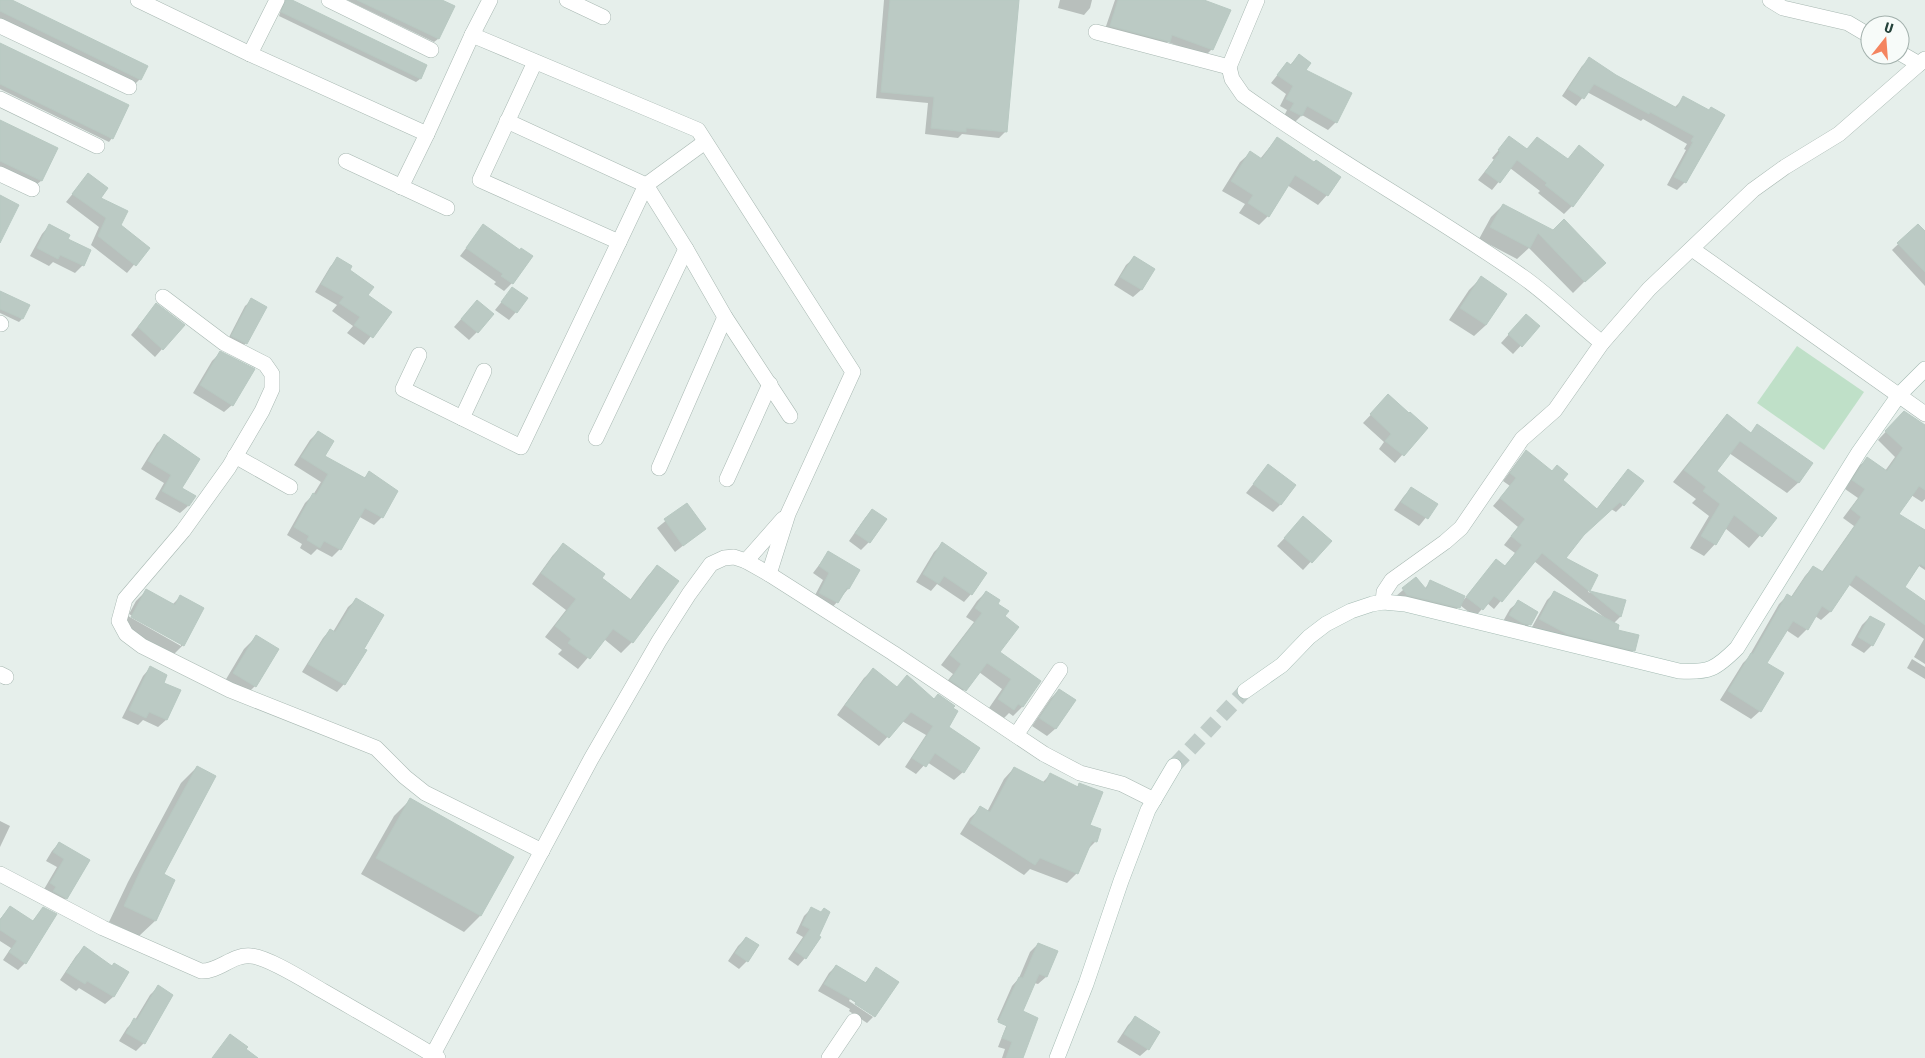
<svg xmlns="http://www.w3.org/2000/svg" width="1925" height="1058" font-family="'Fira Sans Condensed',sans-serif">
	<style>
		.green { fill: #bfe0c8 }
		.shadow { fill: #0003 }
		.building { fill: #bbcac4; stroke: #b8c9c2 }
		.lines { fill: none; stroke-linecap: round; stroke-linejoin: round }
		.secondary-tunnel { stroke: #bfccc8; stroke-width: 15; stroke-dasharray: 15 8; stroke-linecap: butt }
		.street-casing { stroke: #a8b8b2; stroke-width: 16 }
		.secondary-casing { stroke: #a4bbb3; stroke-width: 16 }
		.street { stroke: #fff; stroke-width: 15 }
		.secondary { stroke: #fff; stroke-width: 15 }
	</style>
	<rect width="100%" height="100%" fill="#e6efeb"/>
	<path class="green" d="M1797,346L1864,392L1824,450L1757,403Z"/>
	<g class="shadow">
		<path d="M0,0H9L140,79L136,83L0,18Z"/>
		<path d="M284,0H289L426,66L420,79L416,82L279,16Z"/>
		<path d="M347,0H439L453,7L438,39L434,42Z"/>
		<path d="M884,0H1017L1006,131L999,138L962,134L958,138L925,134L928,103L876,98Z"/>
		<path d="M1060,0H1092L1090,8L1084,15L1058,8Z"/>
		<path d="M1115,0H1201L1229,11L1211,50L1205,56L1168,42L1162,47L1104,32Z"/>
		<path d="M0,44L112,138L109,142L0,89Z"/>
		<path d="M1299,56L1304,70L1336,122L1328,130L1302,115L1294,123L1283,118L1287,110L1280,106L1286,94L1271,83L1287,63L1290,65Z"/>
		<path d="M1590,59L1615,76L1674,108L1684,98L1708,111L1723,115L1685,182L1677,190L1667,185L1686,150L1684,149L1687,144L1643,119L1641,121L1587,92L1576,106L1562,96L1582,66Z"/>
		<path d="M0,122L56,149L41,181L37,184L0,166Z"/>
		<path d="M1277,138L1314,164L1339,177L1327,195L1318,205L1287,185L1268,216L1259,225L1239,213L1245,204L1222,191L1240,162L1250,153L1260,159Z"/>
		<path d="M1509,138L1526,150L1537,138L1567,160L1572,154V206L1564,214L1538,193L1540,191L1510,168L1492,190L1478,180L1494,160L1492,158Z"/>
		<path d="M88,175L99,199L120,226L148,248L127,273L91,245L99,227L66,202Z"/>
		<path d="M1503,205L1604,262L1573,293L1529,248L1517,259L1479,239L1491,217Z"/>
		<path d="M1918,225L1925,234V286L1892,250Z"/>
		<path d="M49,226L67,240L83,265L75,273L53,262L49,266L30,256L42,234Z"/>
		<path d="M483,226L519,251L531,256L512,283L504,291L494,284L496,282L460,256Z"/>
		<path d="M1134,258L1153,270L1141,290L1133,297L1114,285L1126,265Z"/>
		<path d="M337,259L348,270L366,296L390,312L364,345L347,333L353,326L332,311L337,305L315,292L330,267Z"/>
		<path d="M1481,278L1486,325L1474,336L1449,320L1469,290Z"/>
		<path d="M512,289L516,312L509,320L495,310Z"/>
		<path d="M0,293L22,319L19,322L0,313Z"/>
		<path d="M252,300L246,343L239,350L226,343L245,306Z"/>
		<path d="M477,301V332L469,340L454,327Z"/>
		<path d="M149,313L162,349L155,357L131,335Z"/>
		<path d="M1519,323L1539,326L1513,354L1501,343Z"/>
		<path d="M220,353L232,405L224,412L193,393L212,361Z"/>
		<path d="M1381,404L1426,428L1395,463L1379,449L1384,442L1363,423Z"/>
		<path d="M1727,416L1750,434L1758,426L1799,482L1787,493L1729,453L1715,471L1775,518L1749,548L1725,528L1715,544L1704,556L1690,548L1709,516L1692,503L1696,499L1673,482L1716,428Z"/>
		<path d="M1896,421L1925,426V499L1922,502L1911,495L1898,515L1925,532V570L1919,566L1903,587L1925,602V664L1914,657L1924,639L1848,584L1830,612L1821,620L1815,616L1807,629L1798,638L1786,630L1766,663L1760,711L1751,719L1720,700L1743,663L1748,658L1779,604L1788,595L1791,597L1805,576L1813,567L1821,573L1854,526L1843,518L1858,498L1845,489L1858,467L1867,459L1885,471L1895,457L1878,440Z"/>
		<path d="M318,432L323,456L364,478L370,473L382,517L374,525L358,516L340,549L332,557L317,549L311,555L300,548L302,544L287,535L305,503L313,495L321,482L294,465L310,440Z"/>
		<path d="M165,436L180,488L188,506L180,513L155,499L164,483L141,469L157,443Z"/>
		<path d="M1526,451L1596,510L1621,478L1623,505L1616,512L1611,509L1582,536L1564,559L1596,576L1588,592L1624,601L1620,617L1613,624L1616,631L1634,650L1626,658L1559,641L1532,627L1547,600L1554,593L1605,618L1534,561L1494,609L1487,603L1475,617L1460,605L1452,614L1396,596L1416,579L1424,589L1431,582L1462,602L1489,569L1504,567L1515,553L1504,545L1518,527L1493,506L1510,486L1503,481L1519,459Z"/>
		<path d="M1268,466L1280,505L1273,512L1246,493Z"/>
		<path d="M1411,489L1436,505L1419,526L1394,510L1404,496Z"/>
		<path d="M686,504L704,529L675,552L657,528Z"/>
		<path d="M872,510L869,542L861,550L849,541L865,518Z"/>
		<path d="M1294,528L1330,541L1303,570L1277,546Z"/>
		<path d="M942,544L971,594L964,602L937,584L931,591L916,582L934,552Z"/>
		<path d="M563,545L600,578L630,600L647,577L657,566L677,581L632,642L621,653L604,639L578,669L558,654L562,650L545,637L566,610L532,584L553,555Z"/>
		<path d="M829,552L858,571L848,589L831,609L813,599L823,580L813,573Z"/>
		<path d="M146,591L172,605L180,597L183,645L173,655L122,627L128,616L181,646V643L129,614L136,601Z"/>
		<path d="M986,592L1004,616L998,653L1039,682L1022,707L1013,716L1009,713L1004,718L989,708L1002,689L979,672L956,699L941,689L953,674L941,665L974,622L966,617L977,601Z"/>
		<path d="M356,600L363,649L344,684L337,692L302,672L323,638L330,630L333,632L348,607Z"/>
		<path d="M1518,602L1530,624L1522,632L1502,623L1510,609Z"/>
		<path d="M1870,617L1872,645L1864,653L1851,645L1862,625Z"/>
		<path d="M256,637L255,686L243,698L222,686L244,649Z"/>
		<path d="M1912,659L1925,667V679L1907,668Z"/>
		<path d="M150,668L162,683L179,691L166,720L158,727L143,720L138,725L122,718L143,676Z"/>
		<path d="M873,670L896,688L934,700L947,727L963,772L954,780L927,762L916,774L905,767L926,735L902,721L879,746L837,715L864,678Z"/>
		<path d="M1059,690L1074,700L1055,729L1047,736L1032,726L1051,698Z"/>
		<path d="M197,767L162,875L174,880L155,921L139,936L109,922L128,882L181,783Z"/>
		<path d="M1014,768L1042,783L1050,775L1076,788L1080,784L1088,826L1095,842L1086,851L1077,873L1067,883L1030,869L1024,875L960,834L970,818L981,808L987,812L1004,779Z"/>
		<path d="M410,800L512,858L480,916L464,932L361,874L394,816Z"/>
		<path d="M0,821L10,826L0,847Z"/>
		<path d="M59,843L89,861L66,898L58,906L43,891L57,867L46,861L52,851Z"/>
		<path d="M10,907L32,922L43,908L25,963L18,970L3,960L11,948L0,941V919Z"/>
		<path d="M812,908L817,936L805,958L798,966L788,959L803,937L796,933L804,916Z"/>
		<path d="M746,938L747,961L739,969L728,961L738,946Z"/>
		<path d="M1038,944L1056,952L1046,977L1038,984L1034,983L1021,1012L1022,1058H1002L1005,1049L998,1047L1007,1024L997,1020L1012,986L1019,978L1030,952Z"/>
		<path d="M84,948L112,967L128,973L113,997L105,1004L79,988L76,991L60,980L76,956Z"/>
		<path d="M836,966L865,983L876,969L874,1015L850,999L849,1001L873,1017L867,1023L849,1011L850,1009L818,991L829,973Z"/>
		<path d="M158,987L172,995L144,1043L136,1051L119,1041L127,1028L135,1020L150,995Z"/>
		<path d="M1136,1017L1148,1049L1140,1056L1117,1042L1128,1025Z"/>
	</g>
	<g class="building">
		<path d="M0,0H12L148,66L141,80L0,11Z"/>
		<path d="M286,0H292L427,65L421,79L281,12Z"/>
		<path d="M357,0H442L455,6L439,39Z"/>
		<path d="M890,0H1019L1007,132L966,128V132L931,128L934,97L881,92Z"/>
		<path d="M1118,0H1204L1231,10L1213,50L1172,35L1170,42L1110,26Z"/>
		<path d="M0,43L129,105L113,139L0,84Z"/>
		<path d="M1299,54L1311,63L1306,70L1352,93L1337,123L1307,106L1302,116L1290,110L1294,103L1286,99L1293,86L1277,75L1287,62L1291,65Z"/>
		<path d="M1589,57L1616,75L1677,108L1683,96L1709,110L1711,107L1725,115L1686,183L1674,177L1693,142L1691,141L1694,136L1650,112L1649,114L1594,84L1584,99L1568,89Z"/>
		<path d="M0,120L58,148L42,181L0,161Z"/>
		<path d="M1509,136L1527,149L1537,137L1568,159L1579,145L1604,165L1573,207L1545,185L1547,183L1517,160L1500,183L1485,172L1500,152L1498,150Z"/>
		<path d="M1277,137L1314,162L1316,160L1341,177L1328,196L1295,175L1269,217L1248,203L1253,195L1231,181L1250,151L1262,159Z"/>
		<path d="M88,173L108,188L101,198L128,211L121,225L150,248L136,266L98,236L106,218L72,194Z"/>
		<path d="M0,195L19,205L0,243Z"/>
		<path d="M1503,204L1553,230L1564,219L1606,263L1585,282L1538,233L1530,248L1490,227Z"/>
		<path d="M49,224L70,235L68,239L91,250L84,266L60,255L58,259L37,248Z"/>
		<path d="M483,224L520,250L521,248L533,256L513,284L501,276L503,274L466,248Z"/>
		<path d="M1918,224L1925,231V272L1897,243Z"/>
		<path d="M1134,256L1155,269L1142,290L1120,277Z"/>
		<path d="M337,257L352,266L350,270L374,287L368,295L392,312L373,338L354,325L360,317L339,303L344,297L321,284Z"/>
		<path d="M1481,276L1507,294L1486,325L1460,308Z"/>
		<path d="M512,287L528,298L517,313L501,302Z"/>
		<path d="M0,291L30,305L23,319L0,309Z"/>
		<path d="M251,298L267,307L247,344L231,336Z"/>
		<path d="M477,300L494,314L478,333L461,319Z"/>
		<path d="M156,303L185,325L163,350L138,327Z"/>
		<path d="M1526,314L1540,326L1522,347L1508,334Z"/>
		<path d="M220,351L255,369L233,406L200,385Z"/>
		<path d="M1388,394L1409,413L1410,412L1428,428L1404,456L1385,441L1391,434L1370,414Z"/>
		<path d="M1904,411L1925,425V490L1919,486L1899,514L1925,530V567L1920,564L1905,587L1925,601V625L1856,575L1831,612L1822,606L1808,630L1793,621L1767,663L1784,673L1761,712L1728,691L1751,653L1753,654L1787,594L1792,597L1813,566L1823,572L1861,517L1851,509L1865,489L1852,480L1867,457L1887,471L1903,448L1885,431Z"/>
		<path d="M1727,414L1751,433L1757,424L1813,463L1799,483L1740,441L1717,471L1777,518L1762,537L1734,515L1716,545L1701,536L1720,504L1703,491L1706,487L1684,470Z"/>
		<path d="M318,431L334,441L325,456L365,478L369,471L398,491L383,518L365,508L341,550L324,541L320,548L307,540L309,536L294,527L313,493L316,495L328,474L301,457Z"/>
		<path d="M164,434L200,459L182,488L196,496L189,506L162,491L171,475L148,461Z"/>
		<path d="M1526,450L1552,471L1557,465L1568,474L1563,480L1597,509L1628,469L1644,481L1624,506L1620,502L1584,535L1566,558L1598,575L1590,591L1626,600L1621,617L1542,553L1502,602L1494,596L1483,610L1466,597L1496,559L1505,566L1522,545L1511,536L1525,519L1500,498L1516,478L1510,473Z"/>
		<path d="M1268,464L1296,485L1281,505L1253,484Z"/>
		<path d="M1411,487L1438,504L1428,519L1401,502Z"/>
		<path d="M687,503L706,529L683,546L664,519Z"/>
		<path d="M872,509L887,519L870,543L855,533Z"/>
		<path d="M1303,516L1332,541L1312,563L1284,538Z"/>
		<path d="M942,542L987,573L972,595L944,576L939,584L923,574Z"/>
		<path d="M563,543L605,574L602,578L631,600L657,565L679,581L633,643L613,629L590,659L568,643L571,639L555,626L576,599L541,573Z"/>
		<path d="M828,551L860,570L849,589L847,588L838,603L819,593L829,573L819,566Z"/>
		<path d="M1416,577L1426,589L1430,580L1465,596L1460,608L1407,595L1402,588Z"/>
		<path d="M146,589L175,605L180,595L204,608L184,646L131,617Z"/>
		<path d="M986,591L1000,600L998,604L1009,611L1005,616L1019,627L1000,652L1041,681L1023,707L1018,704L1014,710L998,699L1011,679L987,663L966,691L950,680L961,664L950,655L982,613L975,608Z"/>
		<path d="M1554,591L1619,625L1618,630L1639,635L1635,651L1567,634L1539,619Z"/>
		<path d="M356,598L384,615L364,649L367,650L345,685L308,664L330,629L335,632Z"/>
		<path d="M1518,600L1538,612L1531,625L1522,623L1509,615Z"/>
		<path d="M1870,616L1885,624L1873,646L1858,637Z"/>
		<path d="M256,635L279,649L256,687L233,673Z"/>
		<path d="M150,666L167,675L164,683L181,690L167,720L149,712L146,718L129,710Z"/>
		<path d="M873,668L897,687L907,675L934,699L938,694L955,706L953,708L958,711L949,727L980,748L964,773L935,753L926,767L912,758L933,726L911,712L889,738L845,705Z"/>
		<path d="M1059,689L1076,700L1056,729L1039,718Z"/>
		<path d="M197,766L216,776L164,874L175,880L156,921L124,906L143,865Z"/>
		<path d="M1014,767L1045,783L1050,773L1078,787L1079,783L1103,792L1090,825L1101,829L1097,842L1092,841L1078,874L1040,858L1035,865L970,823L980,806L990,812Z"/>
		<path d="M410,798L514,857L481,916L376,858Z"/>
		<path d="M59,842L90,860L67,899L53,891L56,887L50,883L64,859L53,852Z"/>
		<path d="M10,906L33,921L43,907L57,914L26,964L9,952L17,941L0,930V920Z"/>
		<path d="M811,907L821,912L824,908L830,912L819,936L821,937L806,959L795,951L810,929L802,925Z"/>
		<path d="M746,937L759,945L748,962L735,953Z"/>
		<path d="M1038,943L1058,951L1047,977L1039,974L1023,1011L1038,1018L1023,1058H1006L1012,1042L1002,1038L1007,1026L998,1022L1019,977L1023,978Z"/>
		<path d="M84,946L112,966L114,963L129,972L114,997L87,981L85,984L66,972Z"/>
		<path d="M836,965L866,983L876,967L899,982L875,1017L855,1004L856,1002L824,984Z"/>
		<path d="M158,985L173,995L145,1044L126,1033L134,1018L137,1020Z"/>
		<path d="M1135,1016L1160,1032L1149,1050L1124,1034Z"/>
		<path d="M230,1034L248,1047L246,1049L258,1058H212Z"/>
	</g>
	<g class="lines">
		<path class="secondary-tunnel" d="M1174,766L1245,691"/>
		<g class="street-casing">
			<g id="street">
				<path d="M138,0L250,54L427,134L472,35L490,0"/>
				<path d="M329,0L431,50"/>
				<path d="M567,0L603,17"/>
				<path d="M1257,0L1229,67L1232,79L1243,95C1334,160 1432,213 1523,277C1551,297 1576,322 1602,343"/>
				<path d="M1770,0L1783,8L1848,23L1870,36"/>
				<path d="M0,26L129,87"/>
				<path d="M1096,32L1229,67"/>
				<path d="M472,35L698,130L853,372L788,514L769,574"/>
				<path d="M1900,53L1919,64L1925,59"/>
				<path d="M250,54L277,0"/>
				<path d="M0,99L97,146"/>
				<path d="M507,121L646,185L686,249L725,317L790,416"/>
				<path d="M346,161L447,208"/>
				<path d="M0,174L32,189"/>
				<path d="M401,187L427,134"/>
				<path d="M619,242L646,185L705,142"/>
				<path d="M1692,249L1925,414"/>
				<path d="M163,297L224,343L265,364L272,374V389L262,411L229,467L183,531L125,599L119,621L126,634L142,646L230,690L376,748L405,777L425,793L542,851"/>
				<path d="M0,323L1,324"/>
				<path d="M419,355L403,389L521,447L619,242L480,180L535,62"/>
				<path d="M462,418L484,371"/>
				<path d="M596,438L686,249"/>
				<path d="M235,456L290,487"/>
				<path d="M659,468L725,317"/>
				<path d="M727,479L770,384"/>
				<path d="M746,561L783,519"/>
				<path d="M1383,602L1384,592L1392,580L1445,542L1461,528L1522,439L1555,410L1602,343L1649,289L1753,190L1785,167L1839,134L1919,64"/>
				<path d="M0,674L6,677"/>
				<path d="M1016,735L1060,670"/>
				<path d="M0,874L103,928L201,971C219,972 232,954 251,956C268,957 307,982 323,991C361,1013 400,1035 438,1058"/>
				<path d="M431,1058L591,759L659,641L689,594L711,564L724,558L734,557L746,561L769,574L893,653L1044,754L1080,773L1122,784L1154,800"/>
				<path d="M829,1058L854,1021"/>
			</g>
		</g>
		<g class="secondary-casing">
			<g id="secondary">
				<path d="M1245,691L1282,665L1309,637L1326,624L1351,611L1372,604L1383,602L1405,604L1679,671C1709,673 1716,669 1737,648L1859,452L1899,395L1925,369"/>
				<path d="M1057,1058L1086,984L1121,881L1148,810L1174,766"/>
			</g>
		</g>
		<use href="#street" class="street"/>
		<use href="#secondary" class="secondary"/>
	</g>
	<g transform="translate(1885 40) rotate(17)"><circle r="24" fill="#f7fbf9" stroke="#a3b1ad"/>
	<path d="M0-4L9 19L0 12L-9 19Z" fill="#f4845f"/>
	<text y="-8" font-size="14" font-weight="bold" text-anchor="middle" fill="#24423a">U</text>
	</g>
</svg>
